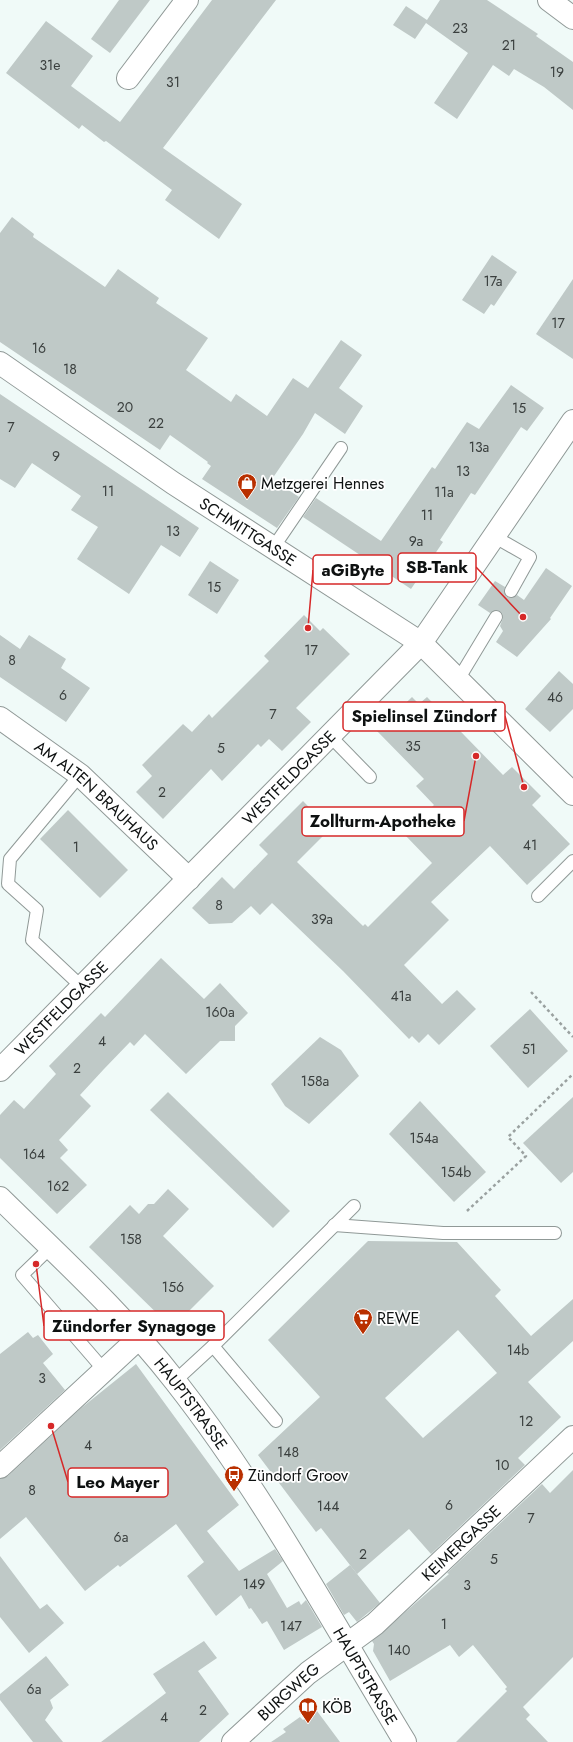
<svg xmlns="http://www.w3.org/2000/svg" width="573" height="1742" font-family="Jost,sans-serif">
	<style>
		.building { fill: #bfc9c7; fill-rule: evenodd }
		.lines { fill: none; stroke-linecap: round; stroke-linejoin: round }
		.service-casing { stroke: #909997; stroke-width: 14 }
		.minor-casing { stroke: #909997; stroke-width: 24 }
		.secondary-casing { stroke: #909997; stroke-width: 24 }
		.path { stroke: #9aa1a0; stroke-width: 2.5; stroke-dasharray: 3 3; stroke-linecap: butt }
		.service { stroke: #fff; stroke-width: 12 }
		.minor { stroke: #fff; stroke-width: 22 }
		.secondary { stroke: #fff; stroke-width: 22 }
		.labels { text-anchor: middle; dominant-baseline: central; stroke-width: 3.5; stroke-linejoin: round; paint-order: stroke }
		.number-label { font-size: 14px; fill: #3a3f3e }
		.poi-label { font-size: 16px; fill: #0e1111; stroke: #fff; text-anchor: start }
		.street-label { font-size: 16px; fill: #0e1111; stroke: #fff }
		.leader { fill: none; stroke: #d62828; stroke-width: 1.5 }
		.callout-dot { fill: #d62828; stroke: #fff; stroke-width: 1.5 }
		.callout { fill: #fff; stroke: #d62828; stroke-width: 1.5 }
		.callout-label { font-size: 17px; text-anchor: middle; font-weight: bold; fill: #0e1111 }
	</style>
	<rect width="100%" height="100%" fill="#f0faf8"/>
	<g class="building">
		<path d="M119,0H150L110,53L91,39Z"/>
		<path d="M212,0H276L163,148L242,204L219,239L165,200L172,190L106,141L104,142L82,125L79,129L6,73L46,21L93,56L71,86L120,122Z"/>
		<path d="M440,0H487L538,34L536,36L573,62V110L544,87L514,69L509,76L493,65L457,119L434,103L468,53L426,23L415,39L393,25L406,6L427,20Z"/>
		<path d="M12,217L34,234L33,237L105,287L118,269L159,298L156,303L208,338L186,370L231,402L236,394L267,416L293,378L308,388L341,340L362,355L339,388L363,406L345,434L315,413L303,434L272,479L299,497L277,528L202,479L211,466L207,463L208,462L170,435L160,450L0,342V233Z"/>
		<path d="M492,255L517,272L494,306L491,304L484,314L462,300Z"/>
		<path d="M573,279V359L536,334Z"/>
		<path d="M511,385L544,408L527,431L521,427L475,495L471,493L440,540L443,542L411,589L303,517L316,498L381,541L432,467L435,469L467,422L479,429Z"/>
		<path d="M0,394L199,528L180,557L161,545L129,594L77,559L98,527L71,510L81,496L32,463L15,488L0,479Z"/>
		<path d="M210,561L239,580L217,614L188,595Z"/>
		<path d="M546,568L572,586L550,618L551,619L517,657L496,642L503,631L500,626L503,618L502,613L497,610L490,613L478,605L495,581L505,587L504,591L507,597L511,598L517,595L524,600Z"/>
		<path d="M304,615L320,631L323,628L350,654L296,708L311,722L282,751L269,739L261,747L258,744L222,781L211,769L163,819L136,792L152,776L142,765L183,724L192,732L209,714L212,718L269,661L264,656Z"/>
		<path d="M0,635L20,649L29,635L66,659L61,668L90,688L66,722L0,677Z"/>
		<path d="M559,671L573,684V709L550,732L525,709Z"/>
		<path d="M412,697L419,704L427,697L503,775L512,767L541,796L532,805L570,844L527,885L490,846L431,902L449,920L404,965L442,1004L457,990L476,1009L439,1045L428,1034L419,1043L412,1036L409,1039L343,971L272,903L260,915L251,906L232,923L209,924L192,908L222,877L234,889L268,854L259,845L303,801L330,829L297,862L363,926L365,924L368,927L432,863L404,834L434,805L416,786L424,779L377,731Z"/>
		<path d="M68,810L128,870L100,898L40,839Z"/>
		<path d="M161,958L204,999L220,983L248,1013L235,1026V1041H220L186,1074L145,1034L134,1046L130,1042L104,1069L80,1095L91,1106L59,1140L68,1150L60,1158L87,1185L57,1214L0,1158V1115L14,1100L24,1109L56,1074L49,1066L101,1013L105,1017Z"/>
		<path d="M530,1009L568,1051L528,1088L490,1046Z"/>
		<path d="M320,1037L341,1050L359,1076L309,1124L285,1106L271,1084Z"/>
		<path d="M168,1092L290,1211L273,1228L150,1110Z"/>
		<path d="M573,1097V1172L561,1183L523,1143Z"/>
		<path d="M420,1101L486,1172L454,1202L389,1134Z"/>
		<path d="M168,1189L189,1209L163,1236L214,1286L172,1328L89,1247L130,1205L139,1214L148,1204H154Z"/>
		<path d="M368,1241L457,1242L501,1290L495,1296L531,1336L573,1299V1341L528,1382L561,1417L518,1458L525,1465L431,1554L409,1529L357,1574L321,1528L316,1532L258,1455L320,1397L268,1340ZM458,1330L497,1373L423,1438L385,1398Z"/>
		<path d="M28,1332L33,1338L38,1335L53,1354L43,1363L65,1390L0,1450V1354Z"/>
		<path d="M136,1364L239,1505L207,1531L239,1571L275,1549L283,1561L267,1574L287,1608L299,1601L301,1605L306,1600L322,1627L284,1650L267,1621L262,1624L251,1608L249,1609L241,1595L216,1616L187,1576L204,1562L176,1524L120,1567L118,1565L85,1591L26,1517L0,1539V1479L8,1476L80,1409Z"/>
		<path d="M573,1470V1657L523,1707L530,1715L526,1719L548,1742H456L507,1691L505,1689L507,1687L473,1645L459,1657L450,1645L390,1681L373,1651L374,1644L372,1641L449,1574L447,1573L542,1484L550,1493Z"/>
		<path d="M0,1556L40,1609L47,1604L64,1623L29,1653L0,1617Z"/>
		<path d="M350,1565L380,1603L357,1622L349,1612L344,1615L326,1584Z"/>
		<path d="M204,1641L217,1658L198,1671L229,1714L199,1742H101L166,1693L153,1674Z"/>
		<path d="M46,1656L69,1685L50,1700L53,1708L45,1720L63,1742H33L0,1700V1694Z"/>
		<path d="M317,1711L340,1742H271L286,1732L283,1729L300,1717L303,1720Z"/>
	</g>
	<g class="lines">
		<g class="service-casing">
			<g id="service">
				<path d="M495,537L530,557L511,591"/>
				<path d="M273,548L341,448"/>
				<path d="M458,680L496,617"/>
				<path d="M330,736L370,777"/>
				<path d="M80,775L10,859L8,884L37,910L32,940L82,987"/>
				<path d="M538,896L573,861"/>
				<path d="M334,1225L443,1233H555"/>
				<path d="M50,1248L22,1275L104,1370"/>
				<path d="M213,1346L276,1421"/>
				<path d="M175,1381L213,1346L354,1206"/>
			</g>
		</g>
		<g class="minor-casing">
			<g id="minor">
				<path d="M549,0L573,18"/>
				<path d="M128,78L187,0"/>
				<path id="s1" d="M0,718L80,775L189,879"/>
				<path id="s2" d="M0,1070L421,643L573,421"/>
				<path d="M0,1467L139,1338"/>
				<path id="s3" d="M233,1742L308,1673L375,1624L573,1437"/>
			</g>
		</g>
		<g class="secondary-casing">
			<g id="secondary">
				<path id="s4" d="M0,363L173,483L421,643L573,794"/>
				<path id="s5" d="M0,1198C60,1257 123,1314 175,1381C263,1493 331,1620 405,1742"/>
			</g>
		</g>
		<g class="path">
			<path d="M531,992L573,1037"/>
			<path d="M467,1211L526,1156L508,1137L573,1074"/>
		</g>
		<use href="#service" class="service"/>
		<use href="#minor" class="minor"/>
		<use href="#secondary" class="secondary"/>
	</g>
	<defs>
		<g id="shop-pin" transform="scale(1)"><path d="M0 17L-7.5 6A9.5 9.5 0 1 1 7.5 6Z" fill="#b93000" stroke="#fff"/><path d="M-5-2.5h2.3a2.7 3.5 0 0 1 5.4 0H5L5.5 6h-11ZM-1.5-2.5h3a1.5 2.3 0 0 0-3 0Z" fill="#fff"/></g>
		<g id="supermarket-pin" transform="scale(1)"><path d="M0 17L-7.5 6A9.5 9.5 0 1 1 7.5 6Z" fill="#b93000" stroke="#fff"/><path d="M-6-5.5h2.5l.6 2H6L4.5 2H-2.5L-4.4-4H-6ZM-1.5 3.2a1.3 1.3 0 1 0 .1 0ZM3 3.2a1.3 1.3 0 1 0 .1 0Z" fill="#fff"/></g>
		<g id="bus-pin" transform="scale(1)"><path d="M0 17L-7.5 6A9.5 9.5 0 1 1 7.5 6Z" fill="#b93000" stroke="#fff"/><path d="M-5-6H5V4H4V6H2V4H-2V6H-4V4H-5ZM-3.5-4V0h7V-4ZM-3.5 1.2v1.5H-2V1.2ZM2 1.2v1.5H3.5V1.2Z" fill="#fff"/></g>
		<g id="library-pin" transform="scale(1)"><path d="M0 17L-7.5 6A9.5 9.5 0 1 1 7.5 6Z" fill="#b93000" stroke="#fff"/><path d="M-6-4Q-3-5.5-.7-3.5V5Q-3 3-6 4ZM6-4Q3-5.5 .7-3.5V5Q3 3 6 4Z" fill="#fff"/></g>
	</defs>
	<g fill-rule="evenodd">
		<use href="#shop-pin" x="247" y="483"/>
		<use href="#supermarket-pin" x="363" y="1318"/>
		<use href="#bus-pin" x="234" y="1475"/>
		<use href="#library-pin" x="308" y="1707"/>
	</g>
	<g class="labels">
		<g class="number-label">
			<text x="460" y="28">23</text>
			<text x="509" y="45">21</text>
			<text x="50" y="65">31e</text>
			<text x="557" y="72">19</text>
			<text x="173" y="82">31</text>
			<text x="493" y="281">17a</text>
			<text x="558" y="323">17</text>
			<text x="39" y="348">16</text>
			<text x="70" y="369">18</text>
			<text x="125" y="407">20</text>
			<text x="519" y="408">15</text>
			<text x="156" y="423">22</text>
			<text x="11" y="427">7</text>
			<text x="479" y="447">13a</text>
			<text x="56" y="456">9</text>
			<text x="463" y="471">13</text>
			<text x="108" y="491">11</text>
			<text x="444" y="492">11a</text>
			<text x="427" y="515">11</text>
			<text x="173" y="531">13</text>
			<text x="416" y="541">9a</text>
			<text x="214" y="587">15</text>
			<text x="311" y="650">17</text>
			<text x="12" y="660">8</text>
			<text x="63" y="695">6</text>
			<text x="555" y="697">46</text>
			<text x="273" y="714">7</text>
			<text x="413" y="746">35</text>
			<text x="221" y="748">5</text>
			<text x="162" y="792">2</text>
			<text x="530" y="845">41</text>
			<text x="76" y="847">1</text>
			<text x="219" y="905">8</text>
			<text x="322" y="919">39a</text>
			<text x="401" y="996">41a</text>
			<text x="220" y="1012">160a</text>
			<text x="102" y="1041">4</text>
			<text x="529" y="1049">51</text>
			<text x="77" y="1068">2</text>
			<text x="315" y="1081">158a</text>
			<text x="424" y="1138">154a</text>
			<text x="34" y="1154">164</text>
			<text x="456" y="1172">154b</text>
			<text x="58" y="1186">162</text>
			<text x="131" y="1239">158</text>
			<text x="173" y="1287">156</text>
			<text x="518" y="1350">14b</text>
			<text x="42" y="1378">3</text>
			<text x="526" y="1421">12</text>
			<text x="88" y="1445">4</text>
			<text x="288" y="1452">148</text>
			<text x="502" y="1465">10</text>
			<text x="32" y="1490">8</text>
			<text x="449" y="1505">6</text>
			<text x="328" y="1506">144</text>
			<text x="531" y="1518">7</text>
			<text x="121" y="1537">6a</text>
			<text x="363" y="1554">2</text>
			<text x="494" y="1559">5</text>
			<text x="254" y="1584">149</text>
			<text x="467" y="1585">3</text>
			<text x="444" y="1624">1</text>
			<text x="291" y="1626">147</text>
			<text x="399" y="1650">140</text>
			<text x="34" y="1689">6a</text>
			<text x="203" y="1710">2</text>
			<text x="164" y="1717">4</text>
		</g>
		<g class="poi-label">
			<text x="261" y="483">Metzgerei Hennes</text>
			<text x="377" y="1318">REWE</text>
			<text x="248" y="1475">Zündorf Groov</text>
			<text x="322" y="1707">KÖB</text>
		</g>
		<g class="street-label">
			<text stroke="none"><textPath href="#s4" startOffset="300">SCHMITTGASSE</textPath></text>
			<text stroke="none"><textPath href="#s2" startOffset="411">WESTFELDGASSE</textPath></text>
			<text stroke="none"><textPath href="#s1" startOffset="124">AM ALTEN BRAUHAUS</textPath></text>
			<text stroke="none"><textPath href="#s2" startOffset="87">WESTFELDGASSE</textPath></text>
			<text stroke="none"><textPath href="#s5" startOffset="281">HAUPTSTRASSE</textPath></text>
			<text stroke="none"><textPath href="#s3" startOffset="303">KEIMERGASSE</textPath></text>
			<text stroke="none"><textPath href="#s5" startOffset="605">HAUPTSTRASSE</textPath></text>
			<text stroke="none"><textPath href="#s3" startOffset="75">BURGWEG</textPath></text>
		</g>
	</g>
	<path class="leader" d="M523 617L476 567M308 628L313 570M524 787L505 716M476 756L464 821M36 1264L44 1326M51 1426L68 1482"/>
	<g class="callout-dot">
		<circle cx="523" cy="617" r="4"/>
		<circle cx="308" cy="628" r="4"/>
		<circle cx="524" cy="787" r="4"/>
		<circle cx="476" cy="756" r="4"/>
		<circle cx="36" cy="1264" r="4"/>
		<circle cx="51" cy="1426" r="4"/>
	</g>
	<g class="callout">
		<rect x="398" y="553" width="78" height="29" rx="4"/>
		<rect x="313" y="555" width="79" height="29" rx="4"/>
		<rect x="343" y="702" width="162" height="29" rx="4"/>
		<rect x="302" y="807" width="162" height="29" rx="4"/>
		<rect x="44" y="1311" width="180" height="29" rx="4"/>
		<rect x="68" y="1468" width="100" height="29" rx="4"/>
	</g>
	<g class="callout-label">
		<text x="437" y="573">SB-Tank</text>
		<text x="353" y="576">aGiByte</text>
		<text x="424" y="722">Spielinsel Zündorf</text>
		<text x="383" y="827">Zollturm-Apotheke</text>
		<text x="134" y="1332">Zündorfer Synagoge</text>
		<text x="118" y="1488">Leo Mayer</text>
	</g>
</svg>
